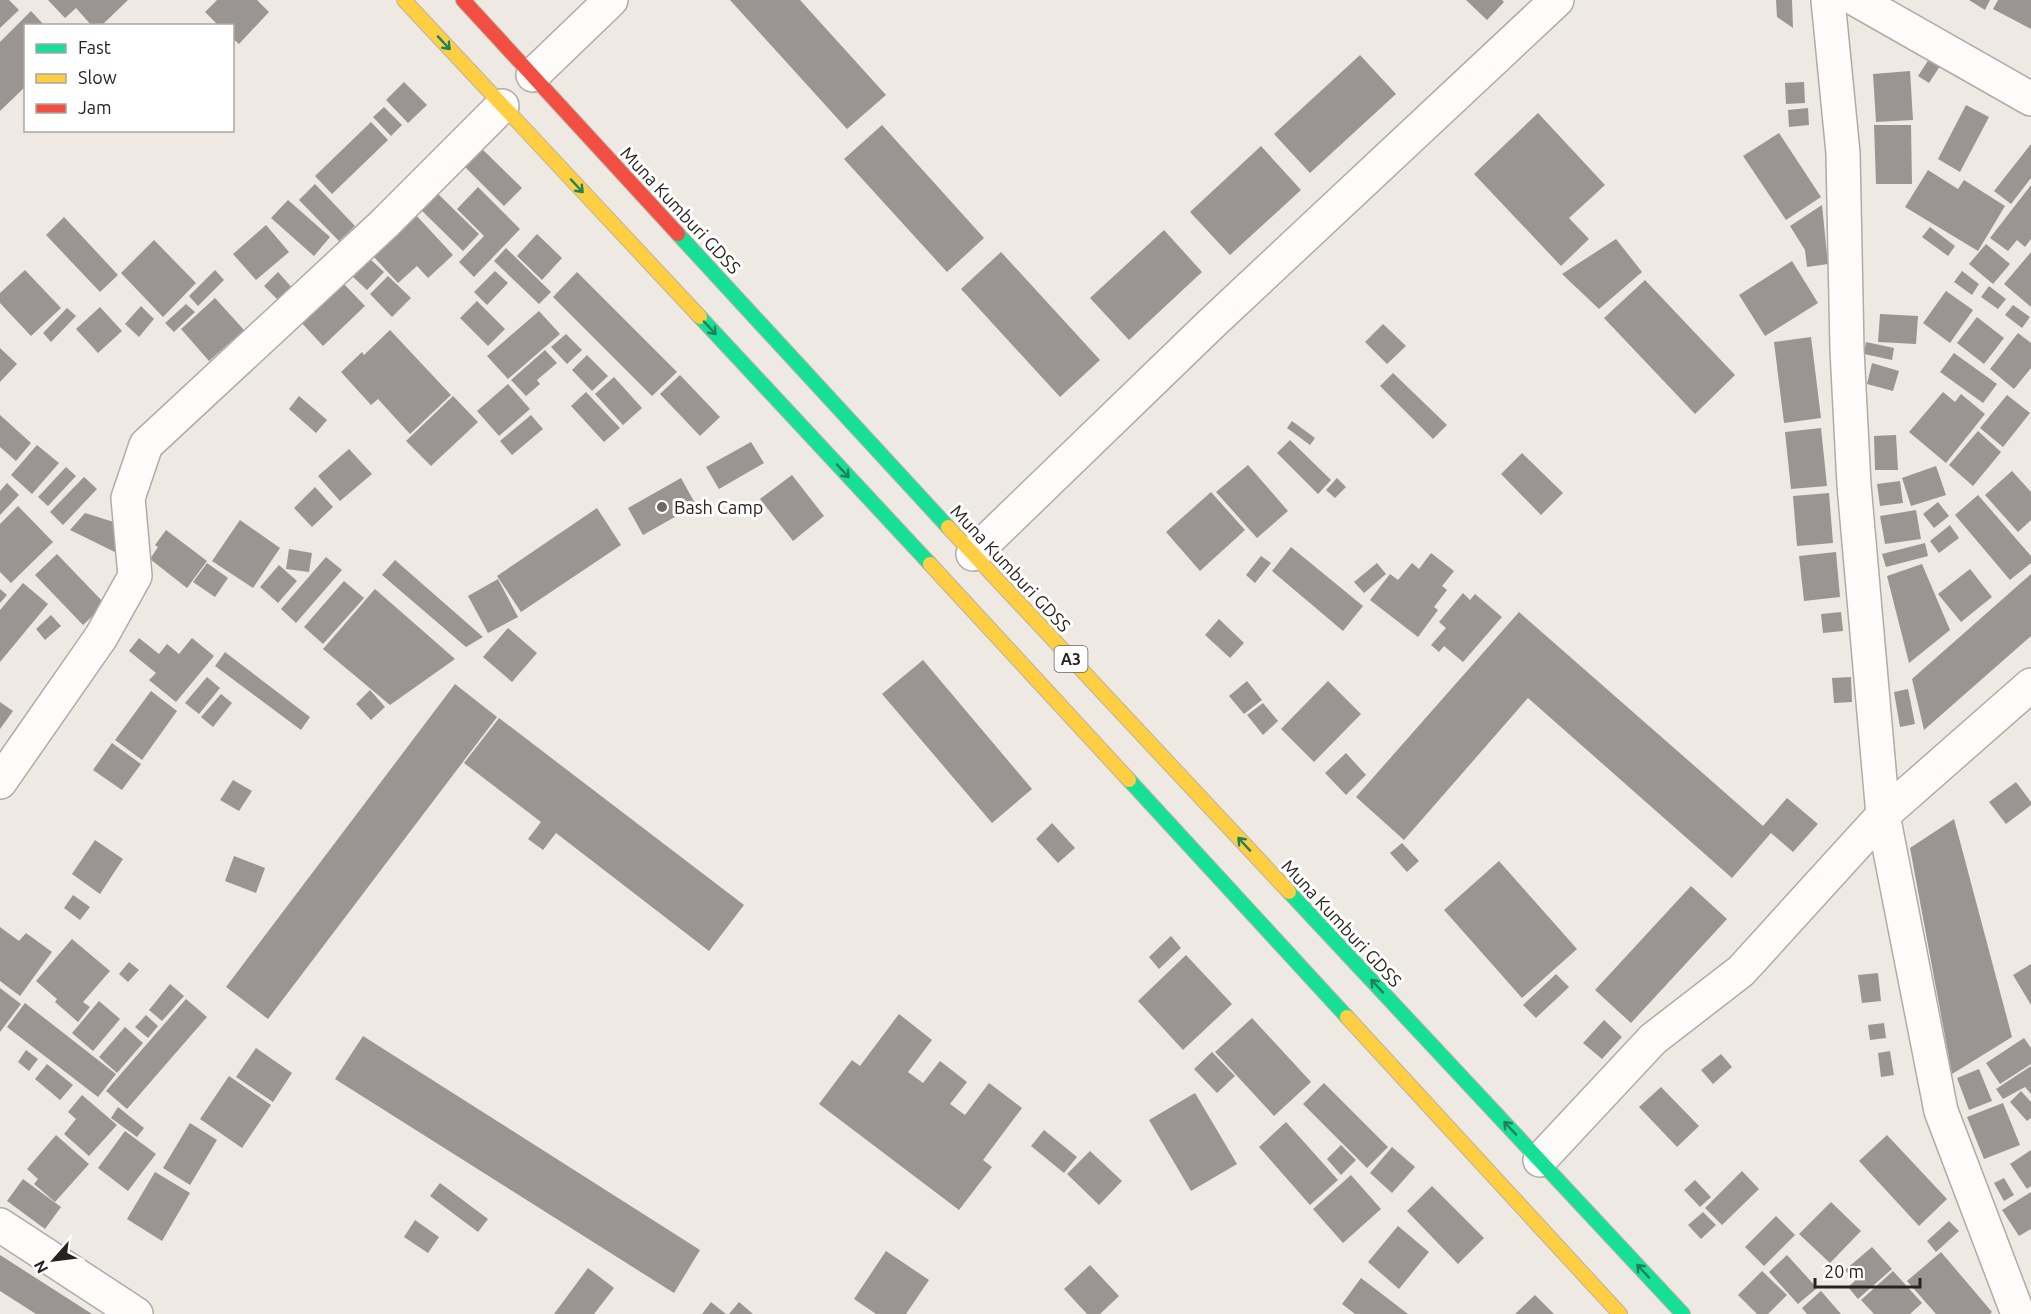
<svg xmlns="http://www.w3.org/2000/svg" width="2031" height="1314" font-family="Ubuntu,sans-serif">
	<style>
		.building { fill: #9a9592 }
		.lines { fill: none; stroke-linecap: round; stroke-linejoin: round }
		.street-casing { stroke: #b0aba8; stroke-width: 36 }
		.fast-casing { stroke: #bbb1a0; stroke-width: 16 }
		.slow-casing { stroke: #bbb1a0; stroke-width: 16 }
		.jam-casing { stroke: #bbb1a0; stroke-width: 16 }
		.street { stroke: #fdfcfb; stroke-width: 33 }
		.fast { stroke: #16e098; stroke-width: 14 }
		.slow { stroke: #ffcf43; stroke-width: 14 }
		.jam { stroke: #f24e42; stroke-width: 14 }
		.oneway { stroke: #1e825c }
		.poi-dot { fill: #6d6865; stroke: #fff; stroke-width: 2 }
		.labels { text-anchor: middle; dominant-baseline: central; stroke-width: 6; stroke-linejoin: round; paint-order: stroke }
		.shield { fill: #fff; stroke: #686563; stroke-width: 1.5 }
		.shield-label { font-size: 16px; font-weight: bold; fill: #272320 }
		.street-label { font-size: 18px; fill: #272320; stroke: #fff }
		.poi-label { font-size: 18px; fill: #272320; stroke: #fff; text-anchor: start }
	</style>
	<rect width="100%" height="100%" fill="#efe9e4"/>
	<g class="building">
		<path d="M0,0H9L19,10L0,28Z"/>
		<path d="M48,0H128L101,26H92L76,8L65,18Z"/>
		<path d="M217,0H257L269,12L239,44L232,38V26H219L205,12Z"/>
		<path d="M730,0H800L886,95L847,129Z"/>
		<path d="M1466,0H1502L1504,2L1487,20Z"/>
		<path d="M1776,0H1792L1793,28L1777,17Z"/>
		<path d="M1969,0H1990L1985,10Z"/>
		<path d="M1998,0H2031V29L1993,9Z"/>
		<path d="M31,11L45,26H26V86L0,111V42Z"/>
		<path d="M1360,55L1396,94L1310,173L1274,134Z"/>
		<path d="M1931,56L1942,63L1929,83L1918,76Z"/>
		<path d="M1910,71L1913,120L1876,122L1873,74Z"/>
		<path d="M404,82L427,105L408,123L386,100Z"/>
		<path d="M1804,82L1805,103L1786,104L1785,83Z"/>
		<path d="M1966,105L1989,117L1960,172L1938,159Z"/>
		<path d="M384,107L402,125L391,136L373,117Z"/>
		<path d="M1808,108L1809,125L1789,127L1788,110Z"/>
		<path d="M1538,113L1605,185L1569,218L1589,239L1561,266L1474,174Z"/>
		<path d="M371,122L388,140L332,194L315,176Z"/>
		<path d="M882,125L984,238L947,272L844,159Z"/>
		<path d="M1874,125H1911L1912,184H1876Z"/>
		<path d="M1779,133L1821,197L1786,220L1743,156Z"/>
		<path d="M2031,144V178L2011,204L1994,191Z"/>
		<path d="M479,146L522,188L504,206L461,163Z"/>
		<path d="M1261,146L1301,190L1230,255L1190,212Z"/>
		<path d="M1928,170L1958,189L1964,180L2005,206L1978,251L1905,207Z"/>
		<path d="M315,184L355,226L339,241L299,200Z"/>
		<path d="M2031,185V239L2025,247L2017,240L2008,251L1990,238Z"/>
		<path d="M431,187L479,234L463,251L415,204Z"/>
		<path d="M478,187L520,229L474,277L459,262L484,236L457,209Z"/>
		<path d="M288,200L330,237L314,256L271,218Z"/>
		<path d="M1822,205L1828,264L1807,267L1805,250L1790,226Z"/>
		<path d="M415,214L453,255L428,278L417,266L398,283L372,255Z"/>
		<path d="M64,217L118,275L100,292L46,235Z"/>
		<path d="M266,225L289,252L256,280L233,254Z"/>
		<path d="M1930,227L1955,246L1948,256L1922,237Z"/>
		<path d="M1164,230L1202,272L1129,340L1090,298Z"/>
		<path d="M537,234L562,258L542,280L517,256Z"/>
		<path d="M1616,239L1642,272L1599,309L1562,274Z"/>
		<path d="M154,240L196,283L163,317L121,273Z"/>
		<path d="M1986,244L2010,264L1993,284L1969,264Z"/>
		<path d="M506,248L551,292L539,304L494,261Z"/>
		<path d="M1001,252L1100,360L1060,397L961,289Z"/>
		<path d="M2031,252V307L2004,284Z"/>
		<path d="M369,258L384,272L367,290L352,276Z"/>
		<path d="M1792,261L1818,303L1765,336L1739,295Z"/>
		<path d="M25,270L61,308L31,336L0,303V293Z"/>
		<path d="M215,270L224,280L198,306L189,296Z"/>
		<path d="M495,271L508,283L487,305L474,292Z"/>
		<path d="M1962,271L1979,284L1972,295L1954,282Z"/>
		<path d="M278,272L295,291L282,304L264,286Z"/>
		<path d="M577,272L677,372L652,396L553,297Z"/>
		<path d="M388,276L411,298L392,317L370,294Z"/>
		<path d="M1645,280L1735,375L1695,414L1604,318Z"/>
		<path d="M341,281L365,306L323,346L299,320Z"/>
		<path d="M1989,286L2006,299L1998,309L1981,297Z"/>
		<path d="M1946,291L1973,310L1950,343L1923,323Z"/>
		<path d="M215,298L244,330L209,361L181,329Z"/>
		<path d="M477,301L505,329L488,346L460,318Z"/>
		<path d="M186,304L195,312L174,332L165,323Z"/>
		<path d="M2013,305L2030,317L2022,328L2005,315Z"/>
		<path d="M141,306L154,319L139,337L125,324Z"/>
		<path d="M100,307L122,331L98,353L76,329Z"/>
		<path d="M67,308L76,316L51,342L43,333Z"/>
		<path d="M539,311L560,334L508,379L487,356Z"/>
		<path d="M1880,314L1918,316L1916,344L1878,342Z"/>
		<path d="M1977,317L2004,338L1984,364L1957,343Z"/>
		<path d="M1383,324L1406,346L1387,364L1365,342Z"/>
		<path d="M390,330L451,395L410,434L378,399L371,405L341,372L362,352L364,355Z"/>
		<path d="M2018,333L2031,343V368L2014,389L1990,369Z"/>
		<path d="M566,334L582,350L567,364L551,347Z"/>
		<path d="M1811,337L1821,418L1784,423L1774,342Z"/>
		<path d="M1866,342L1894,348L1892,360L1864,354Z"/>
		<path d="M0,348L17,364L0,382Z"/>
		<path d="M545,350L557,363L537,380L540,384L526,396L511,380Z"/>
		<path d="M1954,353L1997,384L1983,403L1940,372Z"/>
		<path d="M587,355L608,376L592,391L572,370Z"/>
		<path d="M1872,363L1899,371L1893,391L1867,384Z"/>
		<path d="M1393,373L1447,425L1433,439L1380,386Z"/>
		<path d="M680,375L720,417L700,436L660,394Z"/>
		<path d="M614,377L642,408L623,425L595,394Z"/>
		<path d="M508,384L530,409L499,436L477,411Z"/>
		<path d="M586,392L620,428L604,442L571,406Z"/>
		<path d="M1943,392L1955,402L1961,394L1985,414L1946,463L1909,432Z"/>
		<path d="M2007,395L2030,413L2003,447L1980,428Z"/>
		<path d="M299,396L327,420L316,433L289,409Z"/>
		<path d="M453,396L478,422L431,466L406,441Z"/>
		<path d="M0,415L31,443L16,461L0,447Z"/>
		<path d="M531,415L543,429L512,455L500,441Z"/>
		<path d="M1292,421L1315,438L1310,445L1287,428Z"/>
		<path d="M1821,428L1827,486L1791,489L1785,432Z"/>
		<path d="M1978,431L2001,452L1973,486L1949,465Z"/>
		<path d="M1896,435L1898,470H1875L1874,436Z"/>
		<path d="M1290,440L1331,480L1318,494L1277,453Z"/>
		<path d="M751,442L764,463L719,489L706,467Z"/>
		<path d="M37,445L59,463L32,494L11,475Z"/>
		<path d="M349,449L372,474L340,501L318,476Z"/>
		<path d="M1522,453L1563,493L1541,515L1501,474Z"/>
		<path d="M1248,465L1288,511L1257,538L1216,492Z"/>
		<path d="M1936,466L1946,495L1911,506L1902,478Z"/>
		<path d="M66,467L76,476L48,506L38,497Z"/>
		<path d="M2012,471L2031,492V520L2018,532L1985,495Z"/>
		<path d="M792,475L824,516L793,541L760,499Z"/>
		<path d="M84,477L97,489L63,525L50,512Z"/>
		<path d="M681,478L696,505L643,535L628,508Z"/>
		<path d="M1337,478L1346,487L1335,498L1326,490Z"/>
		<path d="M1900,481L1903,503L1880,506L1877,484Z"/>
		<path d="M7,483L19,495L0,515V491Z"/>
		<path d="M315,487L333,507L312,527L294,508Z"/>
		<path d="M1211,492L1245,530L1200,571L1166,532Z"/>
		<path d="M1829,493L1833,543L1797,546L1793,496Z"/>
		<path d="M1978,495L2031,556V563L2010,580L1955,515Z"/>
		<path d="M1938,502L1949,516L1934,528L1923,514Z"/>
		<path d="M18,506L53,542L11,583L0,572V524Z"/>
		<path d="M597,508L621,545L521,612L497,576Z"/>
		<path d="M1916,510L1921,539L1885,544L1880,516Z"/>
		<path d="M85,513L117,523L121,555L70,530Z"/>
		<path d="M240,520L280,548L253,588L212,561Z"/>
		<path d="M1950,525L1959,538L1939,553L1930,541Z"/>
		<path d="M166,530L207,561L187,588L150,559L158,547L155,545Z"/>
		<path d="M1925,543L1928,556L1886,567L1882,554Z"/>
		<path d="M1291,547L1363,606L1343,631L1272,571Z"/>
		<path d="M289,549L312,553L309,572L286,569Z"/>
		<path d="M1836,552L1840,597L1804,601L1799,556Z"/>
		<path d="M1431,553L1454,571L1442,586L1447,590L1434,607L1438,610L1418,637L1370,600L1390,574L1398,580L1412,563L1419,569Z"/>
		<path d="M57,554L105,604L83,625L35,575Z"/>
		<path d="M1261,556L1271,563L1255,583L1246,575Z"/>
		<path d="M326,557L342,570L296,623L281,609Z"/>
		<path d="M395,560L483,637L466,647L382,575Z"/>
		<path d="M207,563L228,578L215,597L193,582Z"/>
		<path d="M1377,563L1386,574L1364,593L1354,582Z"/>
		<path d="M1922,564L1950,630L1909,663L1887,576Z"/>
		<path d="M279,565L297,581L278,603L260,587Z"/>
		<path d="M1970,569L1992,597L1961,622L1938,594Z"/>
		<path d="M2031,574V636L1924,730L1912,679Z"/>
		<path d="M498,579L518,617L488,633L468,596Z"/>
		<path d="M344,581L364,598L323,644L304,627Z"/>
		<path d="M23,583L48,604L0,662V610Z"/>
		<path d="M0,589L7,595L0,603Z"/>
		<path d="M375,589L455,659L390,705L323,649Z"/>
		<path d="M1463,593L1470,600L1475,594L1502,617L1463,662L1444,646L1439,652L1431,645L1446,628L1439,622Z"/>
		<path d="M1519,612L1763,826L1787,798L1818,824L1793,852L1771,833L1732,878L1528,698L1404,840L1356,797Z"/>
		<path d="M1841,612L1843,631L1823,633L1821,614Z"/>
		<path d="M51,615L61,626L45,640L36,629Z"/>
		<path d="M1219,619L1244,643L1230,658L1205,635Z"/>
		<path d="M508,628L537,653L512,682L483,657Z"/>
		<path d="M139,638L159,654L167,644L179,654L192,638L214,656L176,702L149,680L156,673L129,651Z"/>
		<path d="M225,652L310,717L301,730L215,666Z"/>
		<path d="M923,660L1032,789L992,823L882,694Z"/>
		<path d="M207,677L220,688L199,714L185,703Z"/>
		<path d="M1851,677L1852,702L1834,703L1832,678Z"/>
		<path d="M1247,681L1262,700L1244,714L1229,696Z"/>
		<path d="M1328,681L1361,714L1314,762L1281,729Z"/>
		<path d="M455,684L497,717L268,1019L226,987Z"/>
		<path d="M1908,689L1915,724L1900,727L1894,692Z"/>
		<path d="M370,690L385,707L371,720L356,704Z"/>
		<path d="M151,691L177,711L142,760L115,740Z"/>
		<path d="M221,694L232,703L213,727L201,717Z"/>
		<path d="M0,702L13,711L0,729Z"/>
		<path d="M1263,703L1278,721L1263,735L1247,715Z"/>
		<path d="M499,718L744,905L709,951L556,833L543,850L528,839L541,822L464,763Z"/>
		<path d="M112,743L141,764L122,790L93,770Z"/>
		<path d="M1346,753L1366,775L1346,795L1325,773Z"/>
		<path d="M233,780L252,791L239,811L220,800Z"/>
		<path d="M2016,782L2031,802V805L2006,824L1989,802Z"/>
		<path d="M1954,819L2012,1037L1952,1074L1910,848Z"/>
		<path d="M1052,823L1075,848L1058,863L1036,839Z"/>
		<path d="M95,840L123,859L100,894L72,874Z"/>
		<path d="M1402,843L1419,861L1407,872L1390,853Z"/>
		<path d="M234,856L265,868L256,893L225,881Z"/>
		<path d="M1499,861L1577,949L1522,998L1444,910Z"/>
		<path d="M1691,886L1727,919L1631,1023L1595,990Z"/>
		<path d="M73,895L90,907L80,920L64,908Z"/>
		<path d="M0,927L19,941L26,933L52,952L20,996L0,981Z"/>
		<path d="M1171,936L1181,948L1159,969L1149,957Z"/>
		<path d="M72,939L110,971L83,1002L90,1007L78,1022L55,1002L57,999L36,981Z"/>
		<path d="M1186,955L1232,1004L1183,1050L1138,1001Z"/>
		<path d="M129,962L139,970L128,982L119,974Z"/>
		<path d="M2031,964V1005L2013,975Z"/>
		<path d="M1878,973L1881,1001L1862,1003L1858,975Z"/>
		<path d="M1556,974L1569,987L1536,1018L1523,1005Z"/>
		<path d="M170,984L184,996L162,1021L149,1010Z"/>
		<path d="M0,988L21,1004L0,1032Z"/>
		<path d="M186,999L207,1017L127,1109L106,1091Z"/>
		<path d="M99,1001L120,1019L93,1051L72,1033Z"/>
		<path d="M25,1003L116,1074L98,1097L7,1027Z"/>
		<path d="M899,1014L932,1040L908,1072L923,1083L940,1061L967,1082L950,1104L965,1115L989,1083L1022,1108L983,1160L992,1167L959,1210L819,1104L852,1060L860,1066Z"/>
		<path d="M146,1015L158,1026L148,1038L135,1027Z"/>
		<path d="M1252,1018L1311,1082L1274,1116L1215,1052Z"/>
		<path d="M1604,1020L1622,1037L1602,1059L1583,1043Z"/>
		<path d="M1884,1023L1886,1038L1870,1040L1868,1025Z"/>
		<path d="M125,1027L143,1043L117,1073L99,1057Z"/>
		<path d="M363,1036L700,1250L674,1293L335,1079Z"/>
		<path d="M2024,1038L2031,1048V1064L2000,1084L1986,1063Z"/>
		<path d="M256,1048L292,1073L273,1102L236,1077Z"/>
		<path d="M26,1050L38,1059L29,1071L18,1062Z"/>
		<path d="M1890,1051L1894,1075L1881,1077L1878,1053Z"/>
		<path d="M1212,1052L1235,1076L1217,1093L1194,1069Z"/>
		<path d="M1721,1054L1732,1067L1713,1084L1701,1070Z"/>
		<path d="M47,1064L73,1085L60,1100L35,1079Z"/>
		<path d="M2031,1066V1094L2025,1087L2003,1099L1996,1089Z"/>
		<path d="M1979,1069L1992,1101L1969,1110L1957,1078Z"/>
		<path d="M229,1076L271,1105L242,1148L200,1119Z"/>
		<path d="M1324,1083L1388,1147L1367,1168L1303,1104Z"/>
		<path d="M1661,1087L1699,1126L1677,1147L1639,1107Z"/>
		<path d="M2021,1091L2031,1102V1118L2027,1121L2010,1102Z"/>
		<path d="M1195,1093L1237,1164L1191,1191L1149,1120Z"/>
		<path d="M82,1095L117,1125L89,1156L64,1134L76,1119L68,1112Z"/>
		<path d="M2003,1103L2020,1145L1984,1159L1967,1117Z"/>
		<path d="M118,1107L144,1128L137,1137L111,1118Z"/>
		<path d="M1286,1122L1338,1180L1310,1205L1259,1147Z"/>
		<path d="M190,1123L217,1140L190,1185L163,1168Z"/>
		<path d="M1044,1130L1077,1157L1064,1173L1031,1146Z"/>
		<path d="M125,1131L156,1154L128,1191L98,1168Z"/>
		<path d="M56,1135L89,1164L55,1202L34,1184L38,1179L27,1169Z"/>
		<path d="M1887,1135L1947,1199L1919,1226L1859,1161Z"/>
		<path d="M1341,1145L1356,1160L1341,1175L1327,1159Z"/>
		<path d="M1392,1147L1415,1167L1392,1193L1370,1173Z"/>
		<path d="M2031,1150V1186L2027,1189L2010,1164Z"/>
		<path d="M1090,1151L1122,1181L1099,1205L1067,1174Z"/>
		<path d="M1742,1171L1759,1189L1722,1225L1705,1208Z"/>
		<path d="M155,1172L190,1193L162,1241L127,1219Z"/>
		<path d="M1351,1175L1381,1209L1343,1243L1313,1209Z"/>
		<path d="M2004,1178L2014,1195L2004,1201L1994,1183Z"/>
		<path d="M23,1179L61,1207L45,1229L7,1201Z"/>
		<path d="M1695,1180L1711,1197L1700,1207L1684,1190Z"/>
		<path d="M440,1183L488,1219L478,1232L430,1196Z"/>
		<path d="M1432,1186L1484,1238L1458,1264L1407,1211Z"/>
		<path d="M2031,1192V1229L2019,1236L2002,1210Z"/>
		<path d="M1831,1202L1861,1231L1830,1263L1799,1234Z"/>
		<path d="M1703,1212L1716,1225L1701,1239L1688,1225Z"/>
		<path d="M1776,1216L1795,1235L1764,1266L1745,1247Z"/>
		<path d="M415,1220L439,1237L428,1253L404,1237Z"/>
		<path d="M1949,1221L1959,1231L1936,1252L1927,1241Z"/>
		<path d="M1398,1226L1429,1252L1399,1289L1368,1262Z"/>
		<path d="M1872,1247L1892,1269L1858,1299L1848,1287L1855,1281L1845,1270Z"/>
		<path d="M886,1251L929,1280L906,1314H876L854,1299Z"/>
		<path d="M1941,1252L1992,1312L1990,1314H1936L1907,1281Z"/>
		<path d="M0,1255L92,1314H36L0,1291Z"/>
		<path d="M1787,1255L1817,1288L1798,1304L1769,1272Z"/>
		<path d="M1090,1265L1119,1296L1100,1314H1087L1064,1289Z"/>
		<path d="M588,1268L614,1288L594,1314H554Z"/>
		<path d="M1762,1271L1787,1295L1768,1314H1757L1738,1295Z"/>
		<path d="M1893,1271L1922,1303L1910,1314H1874L1861,1300Z"/>
		<path d="M1361,1278L1408,1314H1355L1342,1304Z"/>
		<path d="M1821,1291L1841,1314H1807L1802,1308Z"/>
		<path d="M1535,1295L1554,1314H1515Z"/>
		<path d="M711,1302L726,1314H702Z"/>
		<path d="M739,1302L753,1314H729Z"/>
	</g>
	<g class="lines">
		<g class="street-casing">
			<g id="street">
				<path d="M1828,0L1843,153L1847,350L1854,485L1883,815L1941,1111L2018,1314"/>
				<path d="M1857,0L2031,99"/>
				<path d="M533,75L611,0"/>
				<path d="M973,554L1212,323L1557,0"/>
				<path d="M0,782L101,637L135,576L128,498L146,445L384,224L502,106"/>
				<path d="M1540,1160L1653,1039L1741,971L1883,815L2031,685"/>
				<path d="M0,1225L136,1314"/>
			</g>
		</g>
		<g class="fast-casing">
			<g id="fast">
				<path d="M678,234L948,527"/>
				<path d="M700,317L930,564"/>
				<path d="M1129,780L1347,1017"/>
				<path d="M1289,892L1683,1314"/>
			</g>
		</g>
		<g class="slow-casing">
			<g id="slow">
				<path d="M404,0L700,317"/>
				<path d="M948,527L1289,892"/>
				<path d="M930,564L1129,780"/>
				<path d="M1347,1017L1620,1314"/>
			</g>
		</g>
		<g class="jam-casing">
			<path id="jam" d="M463,0L678,234"/>
		</g>
		<use href="#street" class="street"/>
		<use href="#fast" class="fast"/>
		<use href="#slow" class="slow"/>
		<use href="#jam" class="jam"/>
	</g>
	<defs><path id="oneway-shaft" d="M-6 0H5M1.5-3L5.5 0L1.5 3" fill="none" stroke-width="1.6" stroke-linecap="round" stroke-linejoin="round" transform="scale(1.5)"/></defs>
	<g class="oneway">
		<use href="#oneway-shaft" transform="translate(444 43) rotate(47)"/>
		<use href="#oneway-shaft" transform="translate(577 186) rotate(47)"/>
		<use href="#oneway-shaft" transform="translate(710 328) rotate(47)"/>
		<use href="#oneway-shaft" transform="translate(843 471) rotate(47)"/>
		<use href="#oneway-shaft" transform="translate(1244 844) rotate(-133)"/>
		<use href="#oneway-shaft" transform="translate(1377 986) rotate(-133)"/>
		<use href="#oneway-shaft" transform="translate(1510 1128) rotate(-133)"/>
		<use href="#oneway-shaft" transform="translate(1643 1271) rotate(-133)"/>
	</g>
	<circle class="poi-dot" cx="662" cy="507" r="6"/>
	<g class="labels">
		<rect class="shield" x="1054.5" y="646" width="33" height="26" rx="4.5"/>
		<g class="shield-label">
			<text x="1071" y="659">A3</text>
		</g>
		<g class="street-label">
			<text transform="translate(681 210) rotate(47)">Muna Kumburi GDSS</text>
			<text transform="translate(1011 568) rotate(47)">Muna Kumburi GDSS</text>
			<text transform="translate(1342 923) rotate(47)">Muna Kumburi GDSS</text>
		</g>
		<g class="poi-label">
			<text x="674" y="507">Bash Camp</text>
		</g>
	</g>
	<rect x="24" y="24" width="210" height="108" fill="#ffffff" stroke="#a9a7a6" stroke-width="1.5"/>
	<rect x="36" y="44" width="30" height="9" fill="#16e098" stroke="#a9a7a6" stroke-width="1.5"/>
	<text x="78" y="54" font-size="18" fill="#272320">Fast</text>
	<rect x="36" y="74" width="30" height="9" fill="#ffcf43" stroke="#a9a7a6" stroke-width="1.5"/>
	<text x="78" y="84" font-size="18" fill="#272320">Slow</text>
	<rect x="36" y="104" width="30" height="9" fill="#f24e42" stroke="#a9a7a6" stroke-width="1.5"/>
	<text x="78" y="114" font-size="18" fill="#272320">Jam</text>
	<g transform="translate(54 1260) rotate(242)" stroke="#ffffff" stroke-width="4.5" paint-order="stroke">
	<path d="M0-4.5L10 22L0 15L-10 22Z" fill="#272320"/>
	<text y="-9" font-size="16" font-weight="bold" text-anchor="middle" fill="#272320">N</text>
	</g>
	<path d="M1815 1278v9h105v-9" fill="none" stroke="#272320" stroke-width="3"/>
	<text x="1824" y="1278" font-size="18" fill="#272320" stroke="#ffffff" stroke-width="4.5" paint-order="stroke">20 m</text>
</svg>
